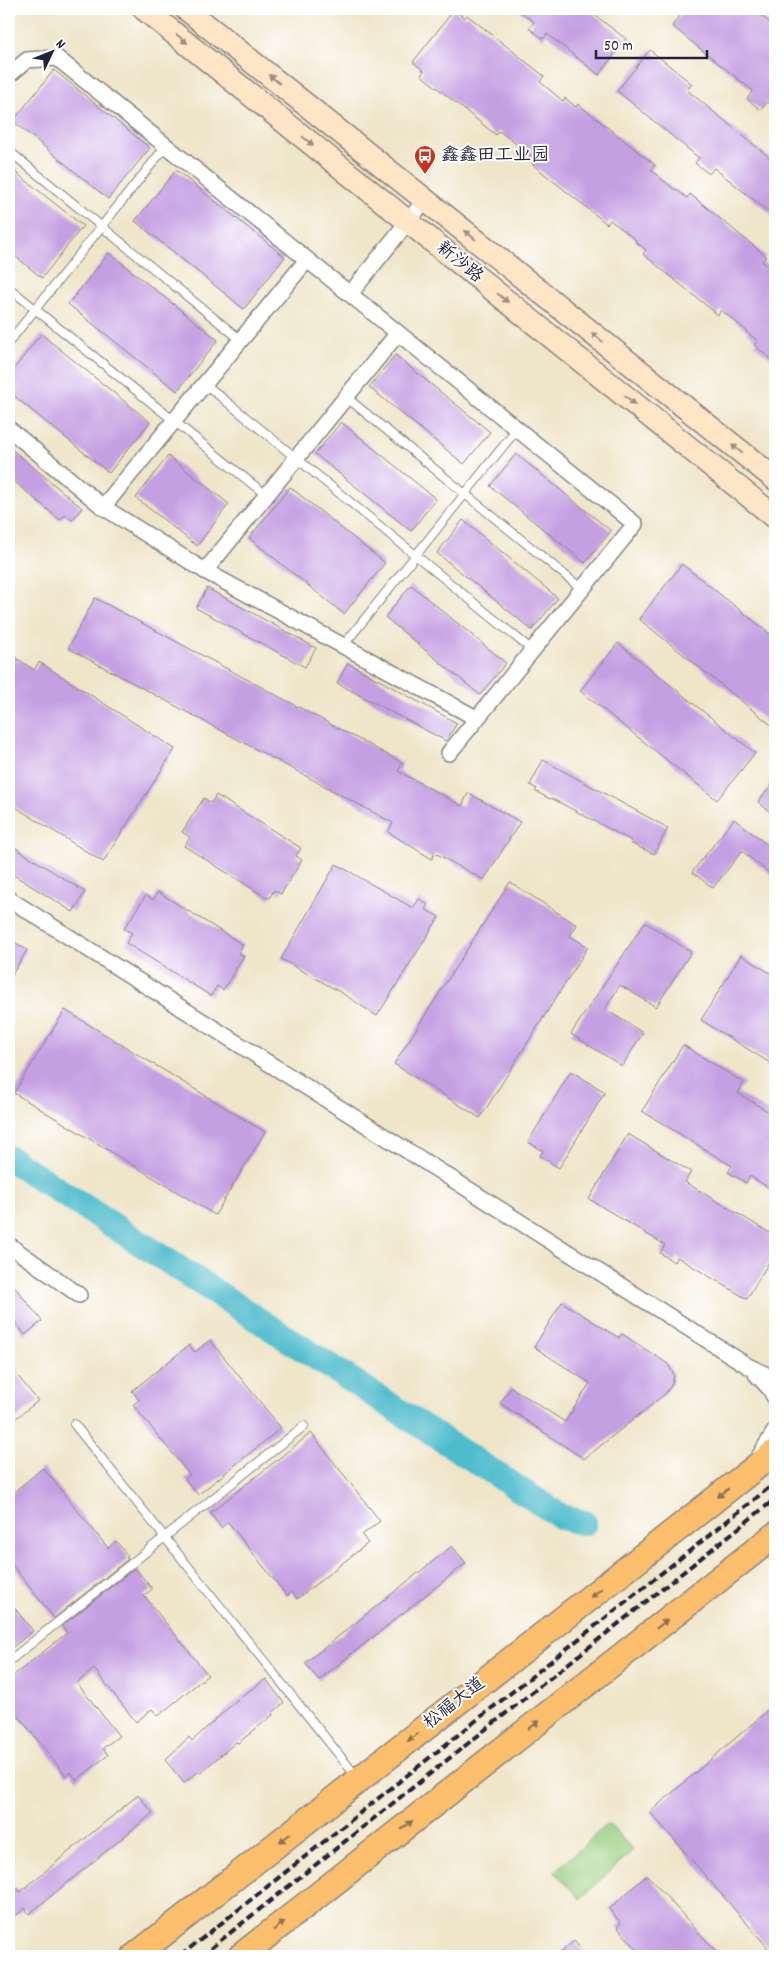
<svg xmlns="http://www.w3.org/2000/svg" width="784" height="1965" font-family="Dekko,'LXGW WenKai TC',sans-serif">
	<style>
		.green { fill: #9acf81; stroke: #5e785e }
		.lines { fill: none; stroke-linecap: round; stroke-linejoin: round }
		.river { stroke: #50bccc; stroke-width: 26 }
		.building { fill: #c49fe2 }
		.lane-casing { stroke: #888482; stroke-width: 10 }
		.street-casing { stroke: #888482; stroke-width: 18 }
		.secondary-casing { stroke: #888482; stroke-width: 25 }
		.primary-casing { stroke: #888482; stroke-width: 28 }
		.lane { stroke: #fff; stroke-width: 8 }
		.street { stroke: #fff; stroke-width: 15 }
		.secondary { stroke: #fde5c5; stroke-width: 22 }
		.primary { stroke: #fabe6d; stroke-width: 25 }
		.rail { stroke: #22223b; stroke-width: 4; stroke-dasharray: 8 4; stroke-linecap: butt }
		.oneway { fill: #9a8d87 }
		.oneway2 { fill: #8e7054 }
		.labels { text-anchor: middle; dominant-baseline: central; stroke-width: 4; stroke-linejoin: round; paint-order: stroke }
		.poi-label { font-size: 18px; fill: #22223b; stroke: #fff; text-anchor: start }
		.street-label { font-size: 18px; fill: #22223b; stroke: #fff }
	</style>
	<rect width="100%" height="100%" fill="#fff"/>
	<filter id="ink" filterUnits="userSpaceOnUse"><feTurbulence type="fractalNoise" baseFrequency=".02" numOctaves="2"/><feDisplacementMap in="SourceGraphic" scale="10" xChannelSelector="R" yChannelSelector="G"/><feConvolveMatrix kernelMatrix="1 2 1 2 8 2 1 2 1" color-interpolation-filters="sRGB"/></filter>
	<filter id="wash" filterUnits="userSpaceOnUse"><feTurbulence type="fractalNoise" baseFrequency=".0096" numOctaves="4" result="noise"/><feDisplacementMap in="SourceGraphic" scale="20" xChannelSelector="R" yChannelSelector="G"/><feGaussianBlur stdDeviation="1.12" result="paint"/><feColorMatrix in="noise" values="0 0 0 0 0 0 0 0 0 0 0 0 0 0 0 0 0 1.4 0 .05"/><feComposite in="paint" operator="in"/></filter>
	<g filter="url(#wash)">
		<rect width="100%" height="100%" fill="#efe5c9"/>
		<path class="green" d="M608,1823L633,1850L580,1899L555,1872Z"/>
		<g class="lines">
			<path class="river" d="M9,1158L562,1517L584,1523"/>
		</g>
		<g id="blocks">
			<g class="building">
				<path d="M517,9H587L626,39L599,75L547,34L543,39L529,28L534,22Z"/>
				<path d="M685,9H753L775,27V109L767,102L761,110L747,99L753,91L672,26Z"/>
				<path d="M454,10L465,18L467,15L544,76L540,82L563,101L565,98L576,107L578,104L655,165L651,170L675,190L676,189L687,198L690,194L766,256L762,261L775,272V362L754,345L758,341L746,332L747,331L721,310L718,315L643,254L646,250L635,241L636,240L610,220L607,224L532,164L535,159L511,140L499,131L496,135L421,75L424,71L413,62Z"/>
				<path d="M650,50L692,84L687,90L775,162V217L714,168L709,174L695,163L699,158L617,91Z"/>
				<path d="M54,70L150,148L108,199L13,121Z"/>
				<path d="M9,167L83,226L42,278L9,251Z"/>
				<path d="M176,170L285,257L244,309L135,221Z"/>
				<path d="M109,253L218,340L177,391L68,304Z"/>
				<path d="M41,334L150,422L109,473L9,392V375Z"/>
				<path d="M395,355L490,432L464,464L369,387Z"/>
				<path d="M341,422L436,499L411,531L315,454Z"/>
				<path d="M9,447L82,508L72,520L65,515L60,520L9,477Z"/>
				<path d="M516,454L611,531L585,563L490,486Z"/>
				<path d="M168,456L229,504L197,546L136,498Z"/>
				<path d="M290,487L385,563L344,614L249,538Z"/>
				<path d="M463,520L558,598L532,630L437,553Z"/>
				<path d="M682,564L775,638V728L639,619Z"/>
				<path d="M411,585L506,663L480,695L385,617Z"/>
				<path d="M207,588L316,648L305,667L196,608Z"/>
				<path d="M95,598L403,763L398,771L462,806L468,793L520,822L484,880L435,853L432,859L388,832L393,823L68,648Z"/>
				<path d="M618,643L755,753L717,800L580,691Z"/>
				<path d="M9,653L34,670L39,662L175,749L103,862L9,803Z"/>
				<path d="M348,663L457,723L446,741L337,683Z"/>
				<path d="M543,760L668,828L654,854L630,843L632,841L551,798L550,799L535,791L537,789L530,785Z"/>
				<path d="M775,780V816L758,802Z"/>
				<path d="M216,795L301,848L296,856L302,860L281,894L274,890L269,899L184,846L190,837L182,832L204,798L211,803Z"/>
				<path d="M734,819L775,851V878L742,851L713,888L692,872Z"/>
				<path d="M9,844L85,892L73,912L9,872Z"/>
				<path d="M336,864L413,908L419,899L428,905L425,909L439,917L377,1016L342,993L281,959Z"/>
				<path d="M510,882L577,925L570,936L588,947L480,1118L394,1064Z"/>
				<path d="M158,892L243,945L238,953L244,956L223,990L217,986L211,996L126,943L132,933L124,929L146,895L153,900Z"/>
				<path d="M645,922L691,952L656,1007L620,985L605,1009L643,1033L622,1066L571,1034Z"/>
				<path d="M9,939L27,950L9,980Z"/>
				<path d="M741,955L775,976V1066L701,1020Z"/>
				<path d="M65,1010L265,1132L215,1215L14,1093Z"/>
				<path d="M683,1045L744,1083L738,1093L775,1116V1192L750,1176L746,1183L728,1172L732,1166L642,1111Z"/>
				<path d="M571,1071L605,1092L559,1168L540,1156L543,1151L528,1142Z"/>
				<path d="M628,1134L691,1172L685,1182L775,1236V1252L747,1299L677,1257L674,1262L660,1253L665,1245L589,1199Z"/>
				<path d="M9,1280L42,1321L25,1335L9,1315Z"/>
				<path d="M562,1302L619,1338L622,1334L668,1364L674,1375L672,1384L665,1394L584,1459L500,1403L511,1387L565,1422L590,1383L534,1347Z"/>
				<path d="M210,1340L281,1428L198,1495L185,1479L190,1475L133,1405L139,1400L132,1391L189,1345L195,1352Z"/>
				<path d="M9,1365L38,1401L9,1424Z"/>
				<path d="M311,1433L380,1521L362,1535L368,1543L297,1599L292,1592L287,1596L228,1522L221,1528L210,1513Z"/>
				<path d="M43,1468L108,1548L116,1541L128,1556L126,1557L128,1559L54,1618L9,1561V1496Z"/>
				<path d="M452,1546L466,1563L319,1680L305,1663Z"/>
				<path d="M135,1568L152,1589L144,1596L208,1675L158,1716L152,1709L136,1722L94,1669L77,1683L119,1736L103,1748L108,1755L77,1780L70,1772L66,1776L9,1704V1679L67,1633L62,1626Z"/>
				<path d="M9,1601L33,1631L9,1650Z"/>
				<path d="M266,1679L284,1703L272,1713L273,1715L238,1743L236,1742L200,1773L198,1772L184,1783L165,1760L189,1737L192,1741L239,1698Z"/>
				<path d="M775,1704V1956L650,1812Z"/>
				<path d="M138,1795L153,1813L29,1914L25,1908L15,1916L9,1909V1892L16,1887L20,1892Z"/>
				<path d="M647,1875L720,1956H643L617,1927L621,1923L609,1909Z"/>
				<path d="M574,1941L587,1956H557Z"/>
			</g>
		</g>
	</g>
	<g filter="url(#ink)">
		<use href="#blocks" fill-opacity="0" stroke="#888482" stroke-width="1"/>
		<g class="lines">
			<g class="lane-casing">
				<g id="lane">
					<path d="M9,151L241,340"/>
					<path d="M9,288L266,495"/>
					<path d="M9,342L166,146"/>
					<path d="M205,384L532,650"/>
					<path d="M346,397L582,589"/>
					<path d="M343,646L517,429"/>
					<path d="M74,1424L356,1776"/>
					<path d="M9,1661L304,1426"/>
				</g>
			</g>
			<g class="street-casing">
				<g id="street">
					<path d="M9,75L27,60L57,58L635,524L449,753"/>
					<path d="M350,294L425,200"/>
					<path d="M9,429L103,507L205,571L476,718"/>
					<path d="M103,507L307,260"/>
					<path d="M205,571L398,333"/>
					<path d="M9,899L748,1366L775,1379"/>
					<path d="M9,1245L79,1295"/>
					<path d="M756,1374L770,1389L775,1398"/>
					<path d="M759,1457L775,1431"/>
				</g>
			</g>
			<g class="secondary-casing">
				<g id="secondary">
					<path d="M144,9L775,517"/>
					<path d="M186,9L775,479"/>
				</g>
			</g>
			<g class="primary-casing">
				<g id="primary">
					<path d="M135,1956L775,1452"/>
					<path d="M241,1956L775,1535"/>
				</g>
			</g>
			<use href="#lane" class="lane"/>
			<use href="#street" class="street"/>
			<use href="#secondary" class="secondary"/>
			<use href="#primary" class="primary"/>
			<g class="rail">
				<path d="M180,1956L775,1483"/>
				<path d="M201,1956L775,1499"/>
			</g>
		</g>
		<defs><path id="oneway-solid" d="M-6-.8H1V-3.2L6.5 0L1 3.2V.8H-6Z" transform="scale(1.25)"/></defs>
		<g class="oneway">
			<use href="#oneway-solid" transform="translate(182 39) rotate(39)"/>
			<use href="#oneway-solid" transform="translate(274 79) rotate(-141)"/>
			<use href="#oneway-solid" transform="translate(308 141) rotate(39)"/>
			<use href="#oneway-solid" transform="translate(470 235) rotate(-141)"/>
			<use href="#oneway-solid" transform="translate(503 298) rotate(39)"/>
			<use href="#oneway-solid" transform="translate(597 337) rotate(-141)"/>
			<use href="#oneway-solid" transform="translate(630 400) rotate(39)"/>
			<use href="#oneway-solid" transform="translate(737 449) rotate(-141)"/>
		</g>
		<g class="oneway2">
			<use href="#oneway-solid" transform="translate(723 1493) rotate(142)"/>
			<use href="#oneway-solid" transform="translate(596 1593) rotate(142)"/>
			<use href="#oneway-solid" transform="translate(662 1624) rotate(-38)"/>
			<use href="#oneway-solid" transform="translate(534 1725) rotate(-38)"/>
			<use href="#oneway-solid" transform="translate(413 1737) rotate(142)"/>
			<use href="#oneway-solid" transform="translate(407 1825) rotate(-38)"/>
			<use href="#oneway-solid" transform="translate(285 1838) rotate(142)"/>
			<use href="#oneway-solid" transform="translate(279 1926) rotate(-38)"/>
		</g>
	</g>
	<defs>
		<g id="bus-pin" transform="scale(1.125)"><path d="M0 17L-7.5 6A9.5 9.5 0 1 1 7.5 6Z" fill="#c8321e" stroke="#fff"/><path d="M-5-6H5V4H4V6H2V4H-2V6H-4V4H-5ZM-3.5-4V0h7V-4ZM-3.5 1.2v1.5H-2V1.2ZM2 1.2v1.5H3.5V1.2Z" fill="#fff"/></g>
	</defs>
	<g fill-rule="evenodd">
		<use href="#bus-pin" x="425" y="156"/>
	</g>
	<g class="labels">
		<g class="poi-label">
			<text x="441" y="156">鑫鑫田工业园</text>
		</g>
		<g class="street-label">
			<text transform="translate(459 263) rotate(39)">新沙路</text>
			<text transform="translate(455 1704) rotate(-38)">松福大道</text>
		</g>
	</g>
	<rect width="784" height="1965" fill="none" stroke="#fff" stroke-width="30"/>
	<g transform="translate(52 52) rotate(47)" stroke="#ffffff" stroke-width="4" paint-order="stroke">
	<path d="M0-4L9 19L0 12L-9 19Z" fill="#22223b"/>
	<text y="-8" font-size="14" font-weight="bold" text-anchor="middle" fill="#22223b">N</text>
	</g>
	<path d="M596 50v8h111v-8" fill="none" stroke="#22223b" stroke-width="2.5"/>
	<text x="604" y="50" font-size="15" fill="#22223b" stroke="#ffffff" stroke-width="4" paint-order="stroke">50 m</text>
</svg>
